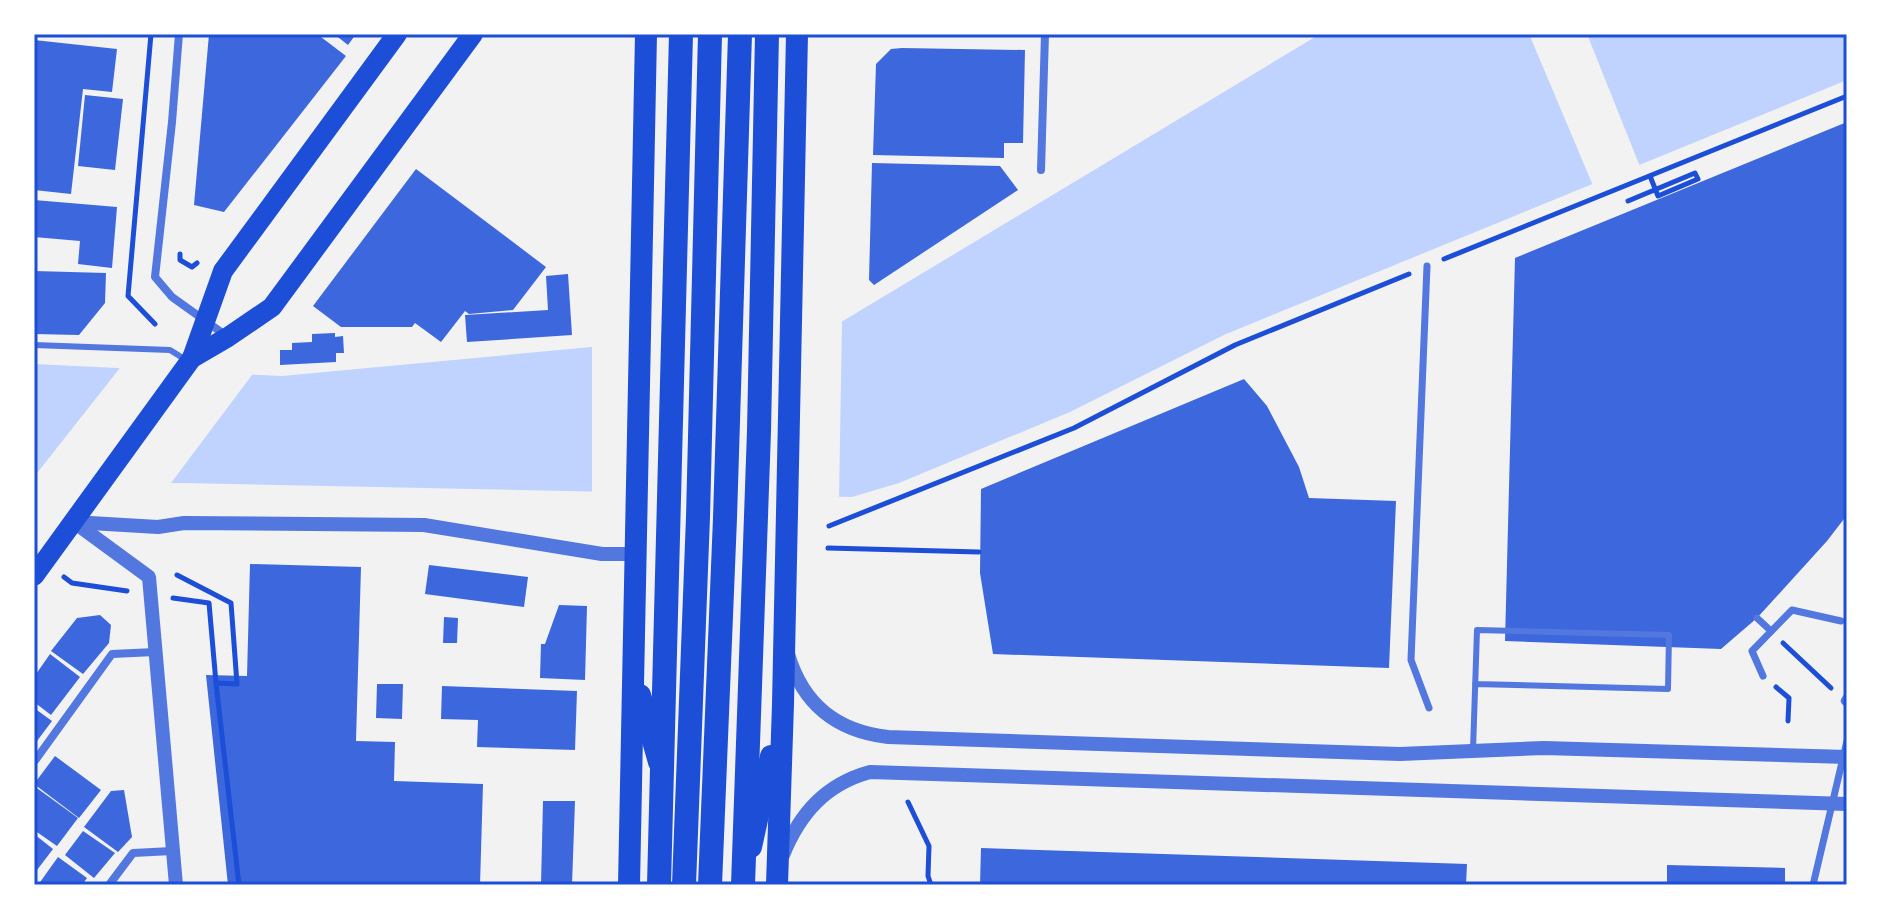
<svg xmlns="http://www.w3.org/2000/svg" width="1881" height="919" font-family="'Source Sans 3',sans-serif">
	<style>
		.water { fill: #bfd3fe }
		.pier { fill: #f2f2f2 }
		.building { fill: #3d67dc }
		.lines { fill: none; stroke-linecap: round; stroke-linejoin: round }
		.path { stroke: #1d4ed8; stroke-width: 5 }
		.service { stroke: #5277de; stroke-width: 6 }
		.pedestrian { stroke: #5277de; stroke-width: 7 }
		.minor { stroke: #5277de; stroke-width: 8 }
		.tertiary { stroke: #5277de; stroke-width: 14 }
		.primary { stroke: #1d4ed8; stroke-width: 20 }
		.trunk { stroke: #1d4ed8; stroke-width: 22 }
		.motorway { stroke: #1d4ed8; stroke-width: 24 }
		.neatline { fill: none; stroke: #1d4ed8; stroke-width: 3 }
	</style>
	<rect width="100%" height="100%" fill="#f2f2f2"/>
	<path class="water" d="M1320,34H1847V80L1226,334L1070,412L899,483L852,497L183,483L34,484V364L282,376L838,324Z"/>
	<g class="pier">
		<path d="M1529,34H1587L1641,169L1594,188Z"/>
		<path d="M839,319H842L839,501L592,496V343Z"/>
		<path d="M123,364L255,371L168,487L34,488V477Z"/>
	</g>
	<g class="building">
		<path d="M209,34H317L346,56L224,212L194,205Z"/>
		<path d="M334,34H356L348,45Z"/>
		<path d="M34,40L117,49L112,92L83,89L71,194L34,190Z"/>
		<path d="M902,48L1025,50L1023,143H1004V158L873,155L876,64L891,49Z"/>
		<path d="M85,95L123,99L115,170L78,166Z"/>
		<path d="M1847,122V515L1827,541L1757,618L1721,649L1505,641L1515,258Z"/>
		<path d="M872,163L1000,166L1018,190L874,285L869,280Z"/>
		<path d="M416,169L546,267L513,310L469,314L465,311L441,342L415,323L412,327H341L313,306Z"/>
		<path d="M34,200L117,207L112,268L78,264L80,241L34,237Z"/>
		<path d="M34,271L106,273L105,303L79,335L34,334Z"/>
		<path d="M568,274L572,335L467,342L465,315L548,310L546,276Z"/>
		<path d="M335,333V337L343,336L344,353H336V362L280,365V350H292V343L312,342V334Z"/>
		<path d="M1244,379L1267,406L1299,467L1309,498L1396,501L1389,668L993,654L980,573L981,489Z"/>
		<path d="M250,564L361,567L356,741L395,742L394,781L483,784L480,885H228L206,675L247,676Z"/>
		<path d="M429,565L528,577L524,607L425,594Z"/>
		<path d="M559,605L587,606L585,680L540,678L541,644H545Z"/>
		<path d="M100,615L111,625L109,643L83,674L51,651L77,618Z"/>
		<path d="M444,617L458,618L457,643H443Z"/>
		<path d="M50,654L80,677L51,715L34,702V677Z"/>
		<path d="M377,684H403L402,719L376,718Z"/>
		<path d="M442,686L577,691L575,750L477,747L478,720L441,719Z"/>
		<path d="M34,708L52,721L34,745Z"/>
		<path d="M55,756L101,790L79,818L34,784Z"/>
		<path d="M34,786L78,818L57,846L34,830Z"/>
		<path d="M124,790L132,837L118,852L84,827L111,791Z"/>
		<path d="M543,801H575L572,885H541Z"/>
		<path d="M83,831L115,853L94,878L65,855Z"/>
		<path d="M34,834L53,849L34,874Z"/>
		<path d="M981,848L1467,864L1466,885H980Z"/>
		<path d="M58,857L87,878L82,885H38Z"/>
		<path d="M1667,865L1785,868V885H1667Z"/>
	</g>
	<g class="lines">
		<g class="path">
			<path d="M151,34L128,296L155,324"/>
			<path d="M1628,201L1695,173L1698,179L1658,196L1650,176"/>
			<path d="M180,254V260L192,267L197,263"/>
			<path d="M1444,259L1847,96"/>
			<path d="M829,526L1074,428L1235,345L1409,274"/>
			<path d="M828,548L979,552"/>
			<path d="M177,575L231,603L237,684L216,683L239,885"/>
			<path d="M64,577L72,583L127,591"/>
			<path d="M173,598L209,603L216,683"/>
			<path d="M1783,643L1831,688"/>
			<path d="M1776,687L1789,698L1788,721"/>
			<path d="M908,802L929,846L928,876L931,885"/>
		</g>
		<g class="service">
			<path d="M34,345L170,350L186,360"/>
			<path d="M1473,750L1477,630L1669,635L1668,689L1475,684"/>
		</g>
		<g class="pedestrian">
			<path d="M1427,266L1411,660L1429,708"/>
			<path d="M1757,618L1771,631"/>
			<path d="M1763,676L1752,651L1792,610L1841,621"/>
			<path d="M1847,696L1844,701L1847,704"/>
			<path d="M1813,885L1847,741"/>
		</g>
		<g class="minor">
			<path d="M179,34L172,122L155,277L172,297L228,337"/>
			<path d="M1041,170L1045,34"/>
			<path d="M34,762L112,654L155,652"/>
			<path d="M109,885L133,853L172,851"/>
		</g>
		<g class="tertiary">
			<path d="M73,522L158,527L184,523L424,525L602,554H636"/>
			<path d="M74,522L149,577L176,885"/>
			<path d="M788,654C803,705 837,731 888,737L1400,754L1544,748L1847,757"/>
			<path d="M783,855C800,813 826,784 870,772L1847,804"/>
		</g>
		<g class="primary">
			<path d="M192,358L228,337L272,307L473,34"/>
			<path d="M34,576L192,358L223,271L397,34"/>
		</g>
		<g class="trunk">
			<path d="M640,695L659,762"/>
			<path d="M751,847L771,756"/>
			<path d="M629,885L646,34"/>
			<path d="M777,885L783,704L797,34"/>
		</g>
		<g class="motorway">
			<path d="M659,885L681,34"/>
			<path d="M684,885L698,517L710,34"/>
			<path d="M710,885L725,518L740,34"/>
			<path d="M743,885L759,431L767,34"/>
		</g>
	</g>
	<rect width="1881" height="919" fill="none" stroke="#ffffff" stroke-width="72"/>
	<rect x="36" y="36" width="1809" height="847" class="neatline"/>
</svg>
